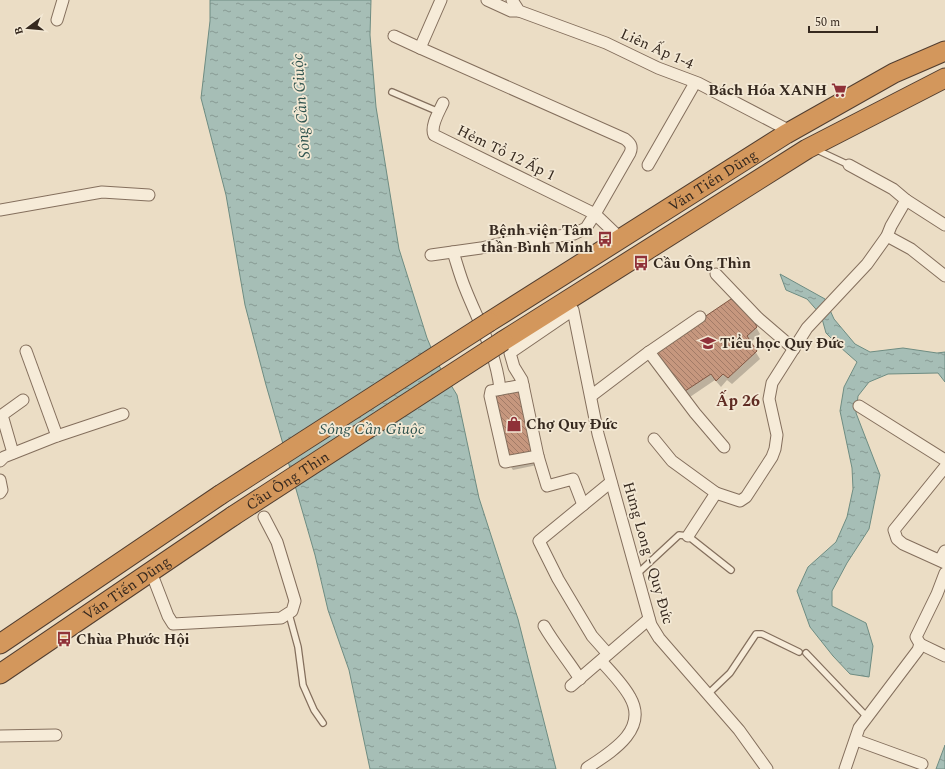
<svg xmlns="http://www.w3.org/2000/svg" width="945" height="769" font-family="Spectral,serif">
	<style>
		.water { fill: url(#water-ripples); stroke: #6e8c82 }
		.shadow { fill: #0003 }
		.building { fill: url(#building-back-hatch); stroke: #825844 }
		.lines { fill: none; stroke-linecap: round; stroke-linejoin: round }
		.lane-casing { stroke: #846f5d; stroke-width: 8 }
		.street-casing { stroke: #846f5d; stroke-width: 13 }
		.highway-casing { stroke: #523e30; stroke-width: 21 }
		.lane { stroke: #f6ebd8; stroke-width: 5.5 }
		.street { stroke: #f6ebd8; stroke-width: 11 }
		.highway { stroke: #d3975c; stroke-width: 19 }
		.highway-bridge-casing { stroke: #523e30; stroke-width: 21; stroke-linecap: butt }
		.highway-bridge { stroke: #d3975c; stroke-width: 19 }
		.labels { text-anchor: middle; dominant-baseline: central; stroke-width: 3.5; stroke-linejoin: round; paint-order: stroke }
		.street-label { font-size: 15px; fill: #36291f; stroke: #f3e8d4 }
		.poi-label { font-size: 15px; font-weight: bold; fill: #36291f; stroke: #f3e8d4; text-anchor: start }
		.water-label { font-size: 16px; font-style: italic; fill: #30544f; stroke: #f3e8d4 }
		.neighbourhood-label { font-size: 16px; font-weight: bold; fill: #5f2b22; stroke: #f3e8d4 }
	</style>
	<defs>
		<pattern id="water-ripples" width="26" height="14" patternUnits="userSpaceOnUse"><rect width="26" height="14" fill="#a6beb6"/><path d="M2 4q2-2 4 0t4 0M15 11q2-2 4 0t4 0" fill="none" stroke="#889a93"/></pattern>
		<pattern id="building-back-hatch" width="6" height="6" patternUnits="userSpaceOnUse"><rect width="6" height="6" fill="#c6977e"/><path d="M-1 5l2 2M0 0l6 6M5-1l2 2" fill="none" stroke="#a27b67"/></pattern>
	</defs>
	<rect width="100%" height="100%" fill="#ebddc5"/>
	<g class="water">
		<path d="M210,0H371L370,35L376,107L399,249L427,338L438,364L457,395L479,498L518,619L556,769H370L349,670L328,610L315,555L266,385L245,305L226,195L201,98L210,21Z"/>
		<path d="M780,274L825,299L834,319L855,344L870,352L903,348L937,353L945,352V382L938,373L888,374L869,382L858,396L856,413L880,475L869,529L847,563L832,591V606L866,623L873,646L869,677L850,674L833,656L810,627L797,591L808,567L836,542L847,517L853,489L852,468L840,411L844,387L857,362L840,347L826,333L821,315L807,299L786,290Z"/>
		<path d="M945,745V769H936Z"/>
	</g>
	<g class="shadow">
		<path d="M747,312L760,334L750,343L760,359L732,384L727,380L721,387L715,380L687,399L668,375Z"/>
		<path d="M492,394L542,464L513,470L507,461Z"/>
	</g>
	<g class="building">
		<path d="M734,297L748,311L757,327L747,336L757,351L728,378L723,374L716,381L711,374L682,393L654,351Z"/>
		<path d="M522,387L537,455L506,461L491,393Z"/>
	</g>
	<g class="lines">
		<g class="lane-casing">
			<g id="lane">
				<path d="M392,92L439,112"/>
				<path d="M817,150L849,165"/>
				<path d="M637,574L679,535L688,536L731,570"/>
				<path d="M289,614L298,647L303,685L314,710L323,723"/>
				<path d="M806,653L868,718"/>
				<path d="M708,694L730,673L756,634H762L799,652"/>
			</g>
		</g>
		<g class="street-casing">
			<g id="street">
				<path d="M441,0L420,48L625,139C630,143 633,146 630,153L595,214L620,238"/>
				<path d="M487,0L511,11H519"/>
				<path d="M512,0L519,11L606,43L658,68L698,83L790,131"/>
				<path d="M57,20L63,0"/>
				<path d="M394,36L420,48"/>
				<path d="M648,165L695,83"/>
				<path d="M906,200L945,225"/>
				<path d="M0,210L102,192L149,195"/>
				<path d="M887,236L911,249L945,276"/>
				<path d="M453,252C457,264 460,276 465,288C478,321 496,352 500,389"/>
				<path d="M431,255L481,248L503,243L574,234L586,228L595,214L434,135C430,126 439,112 443,103"/>
				<path d="M716,274L758,318L794,349"/>
				<path d="M26,351L57,436"/>
				<path d="M649,352L695,413L724,447"/>
				<path d="M523,385L491,391L490,396L505,462L538,456"/>
				<path d="M591,396L649,352L700,317"/>
				<path d="M859,406L945,460"/>
				<path d="M654,439L672,461L716,493"/>
				<path d="M13,453L2,415L23,400"/>
				<path d="M0,461L4,457L57,436L123,414"/>
				<path d="M945,467L894,530L897,539L903,544L945,563"/>
				<path d="M0,480L2,490L0,493"/>
				<path d="M583,505L573,479L547,486L538,456L522,380L514,367L510,353L573,310L598,434L651,625L659,638L739,730L767,769"/>
				<path d="M688,536L716,493L740,501L746,497L772,457L775,449L777,435L769,399L772,383L807,328L867,264L887,236L891,226L906,200L893,189L849,165"/>
				<path d="M940,560L945,551"/>
				<path d="M151,572L168,616L173,624L281,618L292,611L295,601L277,542L264,517"/>
				<path d="M544,626C555,645 568,660 580,679"/>
				<path d="M920,644L945,656"/>
				<path d="M608,654L592,636L558,579L539,541L611,482"/>
				<path d="M571,686L649,619"/>
				<path d="M0,736L56,735"/>
				<path d="M856,740L922,764"/>
				<path d="M587,768C611,752 649,730 630,697C623,684 611,672 601,661"/>
				<path d="M845,769L859,728L918,650L920,644L916,637L937,594L945,573"/>
			</g>
		</g>
		<g class="highway-casing">
			<g id="highway">
				<path id="s1" d="M489,322L786,134L894,73L945,51"/>
				<path d="M503,341L807,149L945,78"/>
				<path d="M0,644L220,495"/>
				<path id="s2" d="M0,674L233,516"/>
			</g>
		</g>
		<use href="#lane" class="lane"/>
		<use href="#street" class="street"/>
		<use href="#highway" class="highway"/>
		<g class="highway-bridge-casing">
			<g id="highway-bridge">
				<path d="M220,495L489,322"/>
				<path id="s3" d="M233,516L503,341"/>
			</g>
		</g>
		<use href="#highway-bridge" class="highway-bridge"/>
	</g>
	<defs>
		<g id="supermarket-bare" transform="scale(1.2)"><path d="M-6-5.5h2.5l.6 2H6L4.5 2H-2.5L-4.4-4H-6ZM-1.5 3.2a1.3 1.3 0 1 0 .1 0ZM3 3.2a1.3 1.3 0 1 0 .1 0Z" fill="#8f3138" stroke="#f3e8d4" stroke-width="2.5" paint-order="stroke"/></g>
		<g id="bus-bare" transform="scale(1.2)"><path d="M-5-6H5V4H4V6H2V4H-2V6H-4V4H-5ZM-3.5-4V0h7V-4ZM-3.5 1.2v1.5H-2V1.2ZM2 1.2v1.5H3.5V1.2Z" fill="#8f3138" stroke="#f3e8d4" stroke-width="2.5" paint-order="stroke"/></g>
		<g id="school-bare" transform="scale(1.2)"><path d="M0-5L7-2L0 1L-7-2ZM-4 1L0 2.5L4 1V4Q0 6-4 4Z" fill="#8f3138" stroke="#f3e8d4" stroke-width="2.5" paint-order="stroke"/></g>
		<g id="shop-bare" transform="scale(1.2)"><path d="M-5-2.5h2.3a2.7 3.5 0 0 1 5.4 0H5L5.5 6h-11ZM-1.5-2.5h3a1.5 2.3 0 0 0-3 0Z" fill="#8f3138" stroke="#f3e8d4" stroke-width="2.5" paint-order="stroke"/></g>
	</defs>
	<g fill-rule="evenodd">
		<use href="#supermarket-bare" x="839" y="90"/>
		<use href="#bus-bare" x="605" y="239"/>
		<use href="#bus-bare" x="641" y="263"/>
		<use href="#school-bare" x="708" y="343"/>
		<use href="#shop-bare" x="514" y="424"/>
		<use href="#bus-bare" x="64" y="639"/>
	</g>
	<g class="labels">
		<g class="street-label">
			<text transform="translate(657 49) rotate(24)">Liên Ấp 1-4</text>
			<text transform="translate(506 153) rotate(26)">Hẻm Tổ 12 Ấp 1</text>
			<text stroke="none"><textPath href="#s1" startOffset="265">Văn Tiến Dũng</textPath></text>
			<text stroke="none"><textPath href="#s3" startOffset="65">Cầu Ông Thìn</textPath></text>
			<text transform="translate(648 553) rotate(74)">Hưng Long - Quy Đức</text>
			<text stroke="none"><textPath href="#s2" startOffset="153">Văn Tiến Dũng</textPath></text>
		</g>
		<g class="poi-label">
			<text x="827" y="90" text-anchor="end">Bách Hóa XANH</text>
			<text x="593" y="230" text-anchor="end">Bệnh viện Tâm<tspan x="593" dy="17">thần Bình Minh</tspan></text>
			<text x="653" y="263">Cầu Ông Thìn</text>
			<text x="720" y="343">Tiểu học Quy Đức</text>
			<text x="526" y="424">Chợ Quy Đức</text>
			<text x="76" y="639">Chùa Phước Hội</text>
		</g>
		<g class="water-label">
			<text transform="translate(301 106) rotate(-94)">Sông Cần Giuộc</text>
			<text x="372" y="429">Sông Cần Giuộc</text>
		</g>
		<g class="neighbourhood-label">
			<text x="738" y="401">Ấp 26</text>
		</g>
	</g>
	<g transform="translate(28 28) rotate(254)" stroke="#f3e8d4" stroke-width="3" paint-order="stroke">
	<path d="M0-3L7 15L0 10L-7 15Z" fill="#36291f"/>
	<text y="-6" font-size="11" font-weight="bold" text-anchor="middle" fill="#36291f">B</text>
	</g>
	<path d="M809 26v6h68v-6" fill="none" stroke="#36291f" stroke-width="2"/>
	<text x="815" y="26" font-size="12" fill="#36291f" stroke="#f3e8d4" stroke-width="3" paint-order="stroke">50 m</text>
</svg>
